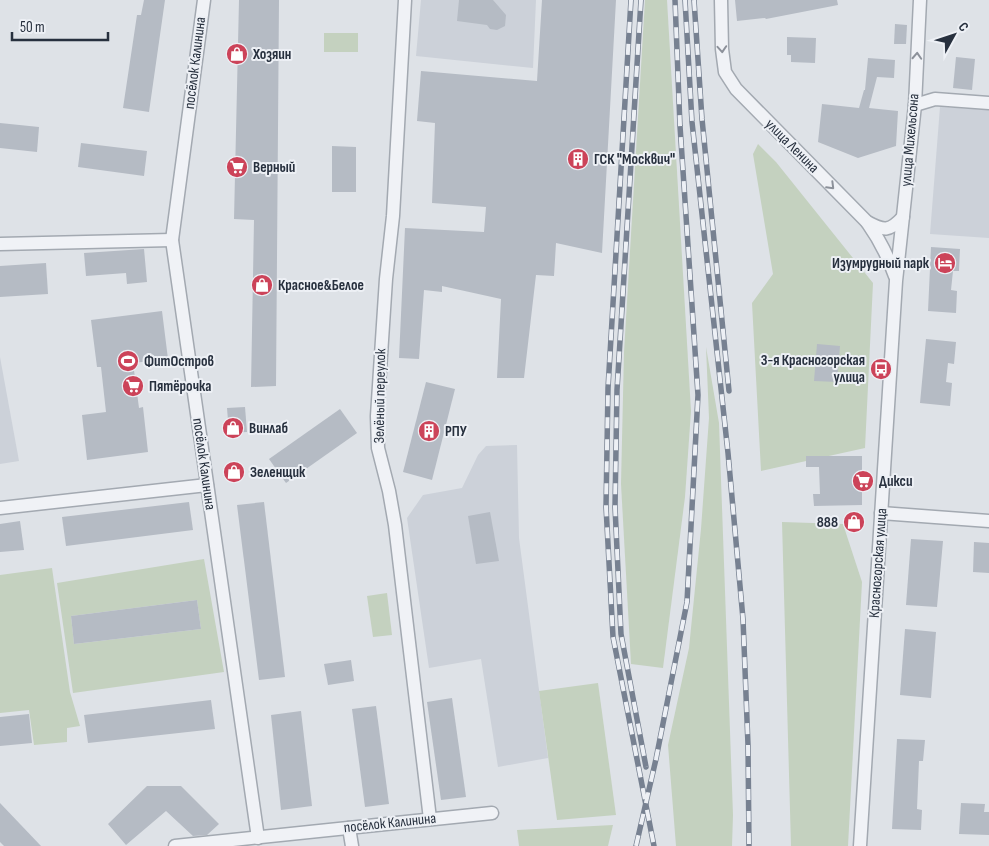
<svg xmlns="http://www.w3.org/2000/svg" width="989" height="846" font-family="'Sofia Sans Condensed',sans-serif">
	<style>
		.built { fill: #ccd1d9 }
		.green { fill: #c4d1bf; fill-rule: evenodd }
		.building { fill: #b5bbc4 }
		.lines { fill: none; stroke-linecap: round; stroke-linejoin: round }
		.minor-casing { stroke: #a3a9b1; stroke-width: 15 }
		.minor { stroke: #f0f2f6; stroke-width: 12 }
		.rail-casing { stroke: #778191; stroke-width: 5.5 }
		.rail { stroke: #edf0f5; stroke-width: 4; stroke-dasharray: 11; stroke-linecap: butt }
		.oneway { stroke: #8c919a }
		.labels { text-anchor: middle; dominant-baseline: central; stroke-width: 4; stroke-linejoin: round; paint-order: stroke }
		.poi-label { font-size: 15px; font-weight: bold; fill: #27303e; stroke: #edf0f5; text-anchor: start }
		.street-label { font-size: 15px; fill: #27303e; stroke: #edf0f5 }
	</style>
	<rect width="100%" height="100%" fill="#dee2e7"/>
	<g class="built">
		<path d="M421,0H536L533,68L416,56Z"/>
		<path d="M940,107L989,110V238L930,234Z"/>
		<path d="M0,357L19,461L0,464Z"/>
		<path d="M517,445L519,538L548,758L498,767L481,659L429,668L407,518L423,495L462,488L478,455L486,446Z"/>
	</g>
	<g class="green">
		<path d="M645,0H667L691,411L685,497L663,668L631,664L621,484L624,352Z"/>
		<rect x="324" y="33" width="34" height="19"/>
		<path d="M758,144L776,162L873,283L865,448L761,471L752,303L773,274L753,154Z"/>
		<path d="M706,347L719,423L733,815L732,846H676L668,745L689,648L701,529L709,418Z"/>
		<path d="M782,522L843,524L862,582L848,846H791Z"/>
		<path d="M204,559L224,672L73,693L57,583ZM197,600L201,629L74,644L71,616Z"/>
		<path d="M52,568L70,692L80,726L67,728V742L34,745L29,710L0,713V575Z"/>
		<path d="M387,593L392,635L373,637L367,596Z"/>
		<path d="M598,683L616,815L557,820L539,691Z"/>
		<path d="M613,825L608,846H519L517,830Z"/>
	</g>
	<g class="building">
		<path d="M144,0H165L149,112L123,108L137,15H141Z"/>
		<path d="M239,0H279L276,386L251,387L254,220L234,219Z"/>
		<path d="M459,0H493L506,15L505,26L497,30L490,29L487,25L457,21Z"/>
		<path d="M542,0H616L602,253L556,243L554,276L536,275L524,378H497L501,299L442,286V292L424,290L419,359L399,358L405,228L484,232L486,207L432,203L435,123L417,121L421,71L537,81Z"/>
		<path d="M735,0H837L838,5L766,19L765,18L737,21Z"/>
		<path d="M895,24L907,25L906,44H894Z"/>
		<path d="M787,37L816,38L815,63L791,62V55H787Z"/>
		<path d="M956,57L975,59L972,90L953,88Z"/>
		<path d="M868,58L895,60L894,78L877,77L869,108L898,111L896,146L858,158L818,142L822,104L859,108L864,90H865Z"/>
		<path d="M0,123L39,127L37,152L0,148Z"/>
		<path d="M81,143L147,151L144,176L78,167Z"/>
		<path d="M332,146L356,147V192H332Z"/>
		<path d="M931,247L960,249L959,271H953L951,290L957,291L956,313L928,311Z"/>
		<path d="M144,249L147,282L127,284L126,273L86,276L84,253Z"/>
		<path d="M46,263L48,294L0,297V266Z"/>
		<path d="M162,311L168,359L133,363L139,408L143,407L148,452L87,460L82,415L106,412L101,367H97L91,320Z"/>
		<path d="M926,339L956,342L954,364L948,363L946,382L952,383L950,406L920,403Z"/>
		<path d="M817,344L840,346L837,382L814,381Z"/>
		<path d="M426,382L455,389L432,480L403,472Z"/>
		<path d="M245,407L247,432L229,433L227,408Z"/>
		<path d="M340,409L357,433L286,483L269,459Z"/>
		<path d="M806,456H862V505L814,506L813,494H820L819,467H806Z"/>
		<path d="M189,502L193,530L66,546L62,517Z"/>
		<path d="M264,502L285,677L259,680L237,505Z"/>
		<path d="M490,512L499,561L476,564L468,516Z"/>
		<path d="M20,521L24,550L0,552V524Z"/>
		<path d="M911,539L943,541L937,607L906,605Z"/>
		<path d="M974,542L989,543V573L973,572Z"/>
		<path d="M197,600L201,629L74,644L71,616Z"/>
		<path d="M905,629L936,632L931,698L900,695Z"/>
		<path d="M351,660L354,681L328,685L324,664Z"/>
		<path d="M452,698L466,797L441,800L427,702Z"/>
		<path d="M211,700L215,729L88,743L84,715Z"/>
		<path d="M376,706L389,804L365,807L352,709Z"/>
		<path d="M301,711L312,806L281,810L271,715Z"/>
		<path d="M29,714L32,743L0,746V717Z"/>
		<path d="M897,739L925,740L923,761H919L917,809L922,810L921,830L892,829Z"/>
		<path d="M147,786H181L219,824L207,835L193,836L166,811L126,845L108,824Z"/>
		<path d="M0,803L41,846H4L0,842Z"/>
		<path d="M961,803L985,804L984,812H989V835L959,834Z"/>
	</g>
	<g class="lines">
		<g class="minor-casing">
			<g id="minor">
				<path d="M204,0L172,240L258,838"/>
				<path d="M405,0L393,216L386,279L377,416L378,448L389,491L395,525L430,819"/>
				<path d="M721,0L722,49L725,72L736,89L867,222C879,239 888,256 895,276"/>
				<path d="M915,105L935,99L989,103"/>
				<path d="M867,222C884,231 889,232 903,217"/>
				<path d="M0,244L172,240"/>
				<path d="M0,508L207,485"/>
				<path d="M881,513L989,521"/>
				<path d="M349,828L352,846"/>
				<path d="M175,846L492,813"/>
				<path d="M860,846L896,281L915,105L920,0"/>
			</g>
		</g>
		<use href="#minor" class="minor"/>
		<g class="rail-casing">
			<g id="rail">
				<path d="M631,0L608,388L606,507L613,637L654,846"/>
				<path d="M641,0L617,390L615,507L621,634L646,767"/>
				<path d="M685,0L692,122L728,453L743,619L748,745L749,846"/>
				<path d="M694,0L702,119L729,391"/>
				<path d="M636,846L656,759L687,602L698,395L680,126L675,0"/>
			</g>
		</g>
		<use href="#rail" class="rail"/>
	</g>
	<defs><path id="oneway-chevron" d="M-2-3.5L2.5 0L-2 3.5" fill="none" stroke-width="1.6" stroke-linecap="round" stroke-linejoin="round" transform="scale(1.25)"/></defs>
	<g class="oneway">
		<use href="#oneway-chevron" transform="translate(722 49) rotate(86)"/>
		<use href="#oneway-chevron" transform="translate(917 56) rotate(-87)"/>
		<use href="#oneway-chevron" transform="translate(831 186) rotate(45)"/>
	</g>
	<defs>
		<g id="shop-disc" transform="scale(1.125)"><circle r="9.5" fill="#cc4359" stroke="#edf0f5"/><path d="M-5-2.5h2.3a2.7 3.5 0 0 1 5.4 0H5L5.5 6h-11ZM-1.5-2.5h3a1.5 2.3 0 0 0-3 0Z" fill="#fff"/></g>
		<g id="building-disc" transform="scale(1.125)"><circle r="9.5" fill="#cc4359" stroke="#edf0f5"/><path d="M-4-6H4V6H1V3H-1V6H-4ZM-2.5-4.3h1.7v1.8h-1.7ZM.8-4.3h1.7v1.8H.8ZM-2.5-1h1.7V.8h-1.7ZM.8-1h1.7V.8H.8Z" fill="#fff"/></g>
		<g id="supermarket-disc" transform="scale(1.125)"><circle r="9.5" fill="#cc4359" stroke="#edf0f5"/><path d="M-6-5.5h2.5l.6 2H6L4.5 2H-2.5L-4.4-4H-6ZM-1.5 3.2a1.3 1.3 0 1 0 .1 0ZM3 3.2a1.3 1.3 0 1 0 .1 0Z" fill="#fff"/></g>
		<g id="hotel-disc" transform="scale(1.125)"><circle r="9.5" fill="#cc4359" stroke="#edf0f5"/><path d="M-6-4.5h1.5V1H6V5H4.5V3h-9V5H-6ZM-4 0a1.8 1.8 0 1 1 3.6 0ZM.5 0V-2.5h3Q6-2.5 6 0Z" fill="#fff"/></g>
		<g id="stadium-disc" transform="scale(1.125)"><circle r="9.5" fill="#cc4359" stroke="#edf0f5"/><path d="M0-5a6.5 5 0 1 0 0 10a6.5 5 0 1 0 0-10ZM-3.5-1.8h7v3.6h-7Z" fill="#fff"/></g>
		<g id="bus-disc" transform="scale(1.125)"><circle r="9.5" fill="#cc4359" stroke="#edf0f5"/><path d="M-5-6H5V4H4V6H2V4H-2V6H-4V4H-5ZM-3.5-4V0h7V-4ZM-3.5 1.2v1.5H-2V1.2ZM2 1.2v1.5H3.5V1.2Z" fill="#fff"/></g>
	</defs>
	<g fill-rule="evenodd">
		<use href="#shop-disc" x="237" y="54"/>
		<use href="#building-disc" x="578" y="159"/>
		<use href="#supermarket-disc" x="237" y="167"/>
		<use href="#hotel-disc" x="945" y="263"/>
		<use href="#shop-disc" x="262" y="285"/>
		<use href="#stadium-disc" x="128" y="361"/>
		<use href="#bus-disc" x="881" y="369"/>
		<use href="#supermarket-disc" x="133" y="386"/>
		<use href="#shop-disc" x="233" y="428"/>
		<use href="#building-disc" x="429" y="431"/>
		<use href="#shop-disc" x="234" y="472"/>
		<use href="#supermarket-disc" x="863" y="481"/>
		<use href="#shop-disc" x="854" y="522"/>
	</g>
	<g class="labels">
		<g class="poi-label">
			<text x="253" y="54">Хозяин</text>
			<text x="594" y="159">ГСК "Москвич"</text>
			<text x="253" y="167">Верный</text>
			<text x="929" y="263" text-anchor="end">Изумрудный парк</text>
			<text x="278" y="285">Красное&amp;Белое</text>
			<text x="865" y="360" text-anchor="end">3-я Красногорская<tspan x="865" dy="17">улица</tspan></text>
			<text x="144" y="361">ФитОстров</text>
			<text x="149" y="386">Пятёрочка</text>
			<text x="249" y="428">Винлаб</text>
			<text x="445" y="431">РПУ</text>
			<text x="250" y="472">Зеленщик</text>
			<text x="879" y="481">Дикси</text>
			<text x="838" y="522" text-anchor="end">888</text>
		</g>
		<g class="street-label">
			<text transform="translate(195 63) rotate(-83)">посёлок Калинина</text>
			<text transform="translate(910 140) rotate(-85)">улица Михельсона</text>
			<text transform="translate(792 146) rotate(45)">улица Ленина</text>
			<text transform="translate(380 396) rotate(-89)">Зелёный переулок</text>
			<text transform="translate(204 464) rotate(82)">посёлок Калинина</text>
			<text transform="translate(878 563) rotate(-86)">Красногорская улица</text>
			<text transform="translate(390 823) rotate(-6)">посёлок Калинина</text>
		</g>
	</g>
	<g transform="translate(954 35) rotate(50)" stroke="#edf0f5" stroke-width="4" paint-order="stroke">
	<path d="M0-4L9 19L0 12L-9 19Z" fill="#27303e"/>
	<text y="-8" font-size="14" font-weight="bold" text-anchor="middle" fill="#27303e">С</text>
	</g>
	<path d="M12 32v8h96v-8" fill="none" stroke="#27303e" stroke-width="2.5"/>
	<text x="20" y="32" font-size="15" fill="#27303e" stroke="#edf0f5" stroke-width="4" paint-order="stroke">50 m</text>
</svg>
